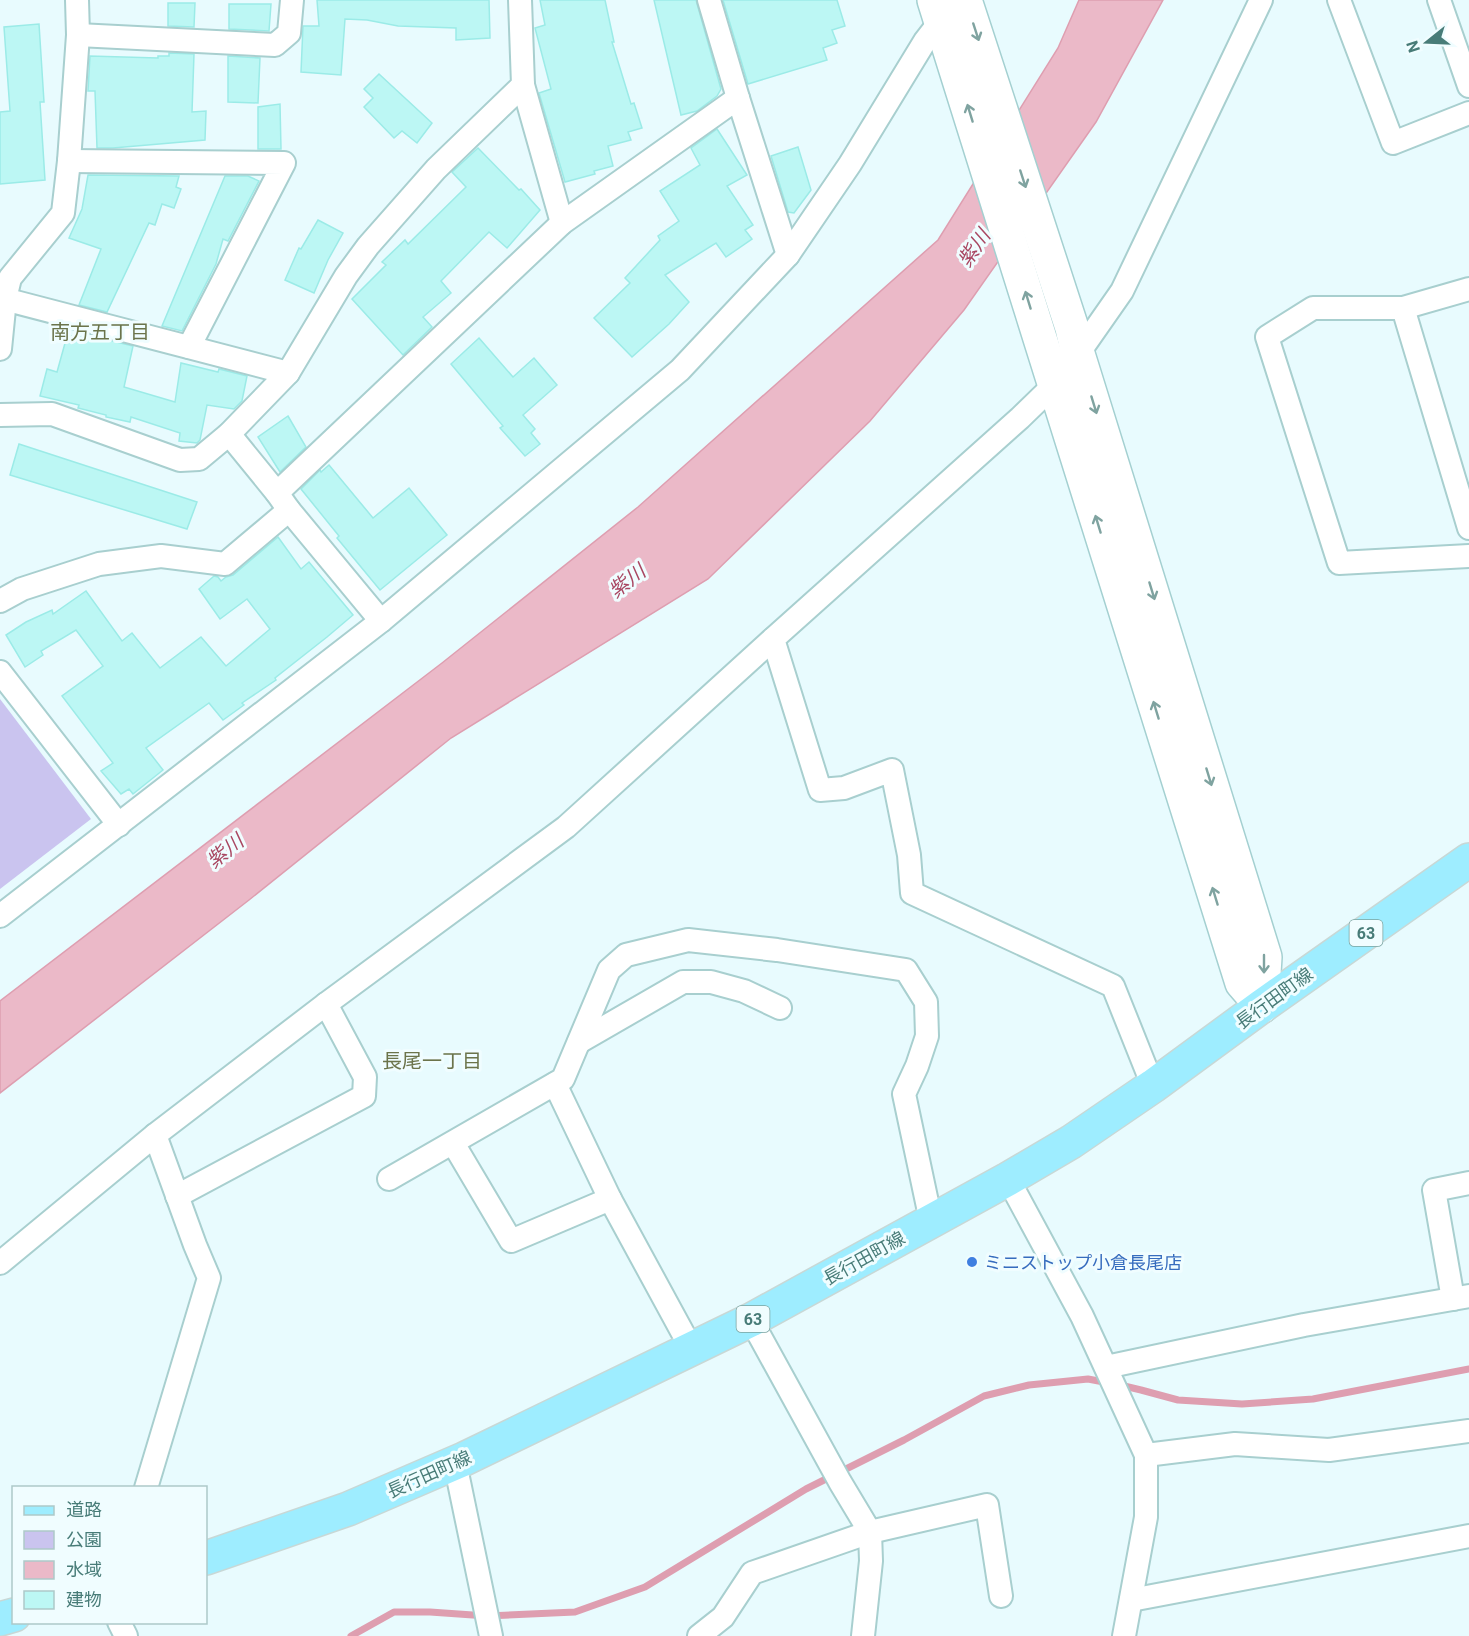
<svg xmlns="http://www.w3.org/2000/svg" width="1469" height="1636" font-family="Roboto,'Noto Sans JP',sans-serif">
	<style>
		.green { fill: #cac4ef }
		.water { fill: #ebb9c8; stroke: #de9eb0; stroke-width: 1.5 }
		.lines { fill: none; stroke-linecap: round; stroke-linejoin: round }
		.stream { stroke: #de9eb0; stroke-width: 7 }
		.building { fill: #bcf7f4; stroke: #9bebe7; stroke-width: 1.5 }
		.street-casing { stroke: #a8cfcf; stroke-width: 26 }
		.secondary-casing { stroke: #a4d0d1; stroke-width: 36 }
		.primary-casing { stroke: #c8d8d6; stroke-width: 36 }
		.street { stroke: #fff; stroke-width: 22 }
		.secondary { stroke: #fff; stroke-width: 33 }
		.primary { stroke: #9eedff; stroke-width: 33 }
		.oneway { stroke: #7fa3a0 }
		.shop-dot { fill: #3f7fe0; stroke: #f0fdff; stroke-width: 2 }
		.labels { text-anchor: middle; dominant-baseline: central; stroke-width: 6; stroke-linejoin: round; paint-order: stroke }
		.shield { fill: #f0fdff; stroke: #7aa3a0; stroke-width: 1.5 }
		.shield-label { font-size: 16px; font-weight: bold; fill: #487c78 }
		.street-label { font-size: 18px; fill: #487c78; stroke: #f0fdff }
		.shop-label { font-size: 18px; fill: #366cbe; stroke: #f0fdff; text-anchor: start }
		.water-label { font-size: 20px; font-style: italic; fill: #a94762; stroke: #f0fdff }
		.neighbourhood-label { font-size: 20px; fill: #6b744b; stroke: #f0fdff }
	</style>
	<rect width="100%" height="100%" fill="#e8fbfe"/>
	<path class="green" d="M0,699L91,819L0,889Z"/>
	<path class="water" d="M1079,0H1163L1096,122L964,310L870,421L708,579L451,738L249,900L0,1093V1001L442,663L638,507L938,240L1058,48Z"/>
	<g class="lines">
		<g class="stream">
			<path d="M1120,1385L1141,1390L1178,1400L1242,1404L1313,1399L1469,1369"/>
			<path d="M351,1636L394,1612H430L487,1616L575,1612L645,1587L806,1489L904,1440L984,1396L1029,1385L1088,1379L1109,1383"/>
		</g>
	</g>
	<g class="building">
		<path d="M317,0H489L490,38L456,40V28L398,26L367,20L345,19L341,75L301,72L303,26H319Z"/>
		<path d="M540,0H605L614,42H612L631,104L634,103L642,128L628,132L631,140L608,146L613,166L594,171L595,174L565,182L539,93L551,89L535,28L545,25Z"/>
		<path d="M654,0H696L721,89L717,96L697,111L681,115Z"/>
		<path d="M723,0H837L845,26L832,30L837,43L823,48L827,60L748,84Z"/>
		<path d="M168,3H195L194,27L168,26Z"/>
		<path d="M229,4H271L269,31L229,29Z"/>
		<path d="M39,24L44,102H40L45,180L0,184V112L10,111L4,27Z"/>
		<path d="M169,53L194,54L192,112L206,111L205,140L113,148H97L95,91H88L90,56L158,58V56H169Z"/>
		<path d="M228,56L260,58L258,103L228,102Z"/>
		<path d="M379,74L432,123L417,143L402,131L394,138L364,107L373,98L364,89Z"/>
		<path d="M280,104L281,149H258V107Z"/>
		<path d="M717,129L747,175L727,186L753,225L745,230L752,239L726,257L716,243L665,275L689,302L669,324L632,357L594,318L630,283L625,278L660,240L658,236L679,221L660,191L700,165L691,148Z"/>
		<path d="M798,147L811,190L794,213L788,212L771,156Z"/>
		<path d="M478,148L519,190L521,189L540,210L507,248L489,232L441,281L451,293L423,317L432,327L403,355L352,299L386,265L382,262L405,240L408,244L466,187L452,172Z"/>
		<path d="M88,175L179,176L176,187L181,189L174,208L162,204L155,225L149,223L107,312L79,305L101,249L69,238L82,209Z"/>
		<path d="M225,176H248L259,181L228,241L223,239L216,264L182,331L162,326Z"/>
		<path d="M318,220L343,233L328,260L314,293L285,280L299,248L301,249Z"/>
		<path d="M67,336L100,338L133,346L124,387L175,402L181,363L218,372L219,369L247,376L242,401L234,409L207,405L200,440L197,443L179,441L180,433L131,417L130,422L106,417V415L78,408L79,405L40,396L47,369L57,372Z"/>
		<path d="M479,338L513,377L534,358L557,385L523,415L535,429L531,433L540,444L525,456L500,428L503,426L451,364Z"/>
		<path d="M288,416L306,447L280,472L258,437Z"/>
		<path d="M19,444L197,502L187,529L10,475Z"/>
		<path d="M329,465L373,518L409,488L447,535L380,590L337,538L339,536L301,489L320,470L321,472Z"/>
		<path d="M278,537L301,569L309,562L353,615L327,637L275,678L276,680L242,703L244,705L223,720L209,703L146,748L163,770L133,794L129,789L121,794L101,771L113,763L62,696L103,666L76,630L41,651L43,655L25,667L6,635L26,622L52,610L53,614L86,591L122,641L132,633L160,668L201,637L226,666L270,629L247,599L220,619L199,589L214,576L218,577L221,581L226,577L233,575Z"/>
	</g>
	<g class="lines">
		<g class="street-casing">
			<g id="street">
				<path d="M709,0L738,98L788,255"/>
				<path d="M1339,0L1393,143L1469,113"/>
				<path d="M1439,0L1469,86"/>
				<path d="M78,35L275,45L289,33L292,0"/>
				<path d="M523,85L562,223"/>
				<path d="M69,161L284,163L189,347"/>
				<path d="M1469,289L1403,308L1469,528"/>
				<path d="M0,298L288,373"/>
				<path d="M1403,308H1313L1267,337L1339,563L1469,556"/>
				<path d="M0,349L5,299L10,278L63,213L69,161L78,35L77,0"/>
				<path d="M0,415L52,414L180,460L199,459L229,434L288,373L346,276L368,246L436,169L523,85L520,0"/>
				<path d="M229,434L277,493L289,510L381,621"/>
				<path d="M277,493L562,223L738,98"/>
				<path d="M0,601L22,589L99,564L161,556L225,564L289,510"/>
				<path d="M0,672L119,825"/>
				<path d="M0,916L381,621L680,370L788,255L850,164L925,41L946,14"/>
				<path d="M579,1042L683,982H711L744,991L780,1008"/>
				<path d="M1153,1086L1113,986L912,893L909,855L892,770L844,788L820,790L773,639L1020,418L1054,385L1078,354L1122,291L1261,0"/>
				<path d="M453,1143L511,1241L610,1199L555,1084"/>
				<path d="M389,1179L563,1079L609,970L626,955L688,940L777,950L906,970L926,1002L927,1036L917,1066L904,1094L931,1221"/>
				<path d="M1008,1179L1082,1316L1146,1455V1517L1124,1636"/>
				<path d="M177,1196L364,1096L365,1077L326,1004"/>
				<path d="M610,1199L691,1348"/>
				<path d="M0,1263L155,1135L326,1004L566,827L773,639"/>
				<path d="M1453,1299L1434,1190L1469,1183"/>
				<path d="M751,1320L840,1482L870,1532L871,1561L863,1636"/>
				<path d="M1106,1367L1304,1325L1469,1296"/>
				<path d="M1146,1455L1235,1444L1329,1450L1469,1431"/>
				<path d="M455,1463L491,1636"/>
				<path d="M146,1488L209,1278L195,1245L155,1135"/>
				<path d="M1131,1600L1469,1536"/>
				<path d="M119,1622L126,1636"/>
				<path d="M699,1636L723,1617L752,1573L870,1532L987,1505L1001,1596"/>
			</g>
		</g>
		<g class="secondary-casing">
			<g id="secondary">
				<path d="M934,0L1242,983L1262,1006"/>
				<path d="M965,0L1072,328L1078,354L1265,957L1262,1006"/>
			</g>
		</g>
		<g class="primary-casing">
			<g id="primary">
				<path d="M206,1558L348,1509L464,1459L751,1320L1008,1179L1071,1142L1153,1086L1262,1006L1469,860"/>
				<path d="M0,1619L14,1615"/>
			</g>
		</g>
		<use href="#street" class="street"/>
		<use href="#secondary" class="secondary"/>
		<use href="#primary" class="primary"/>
	</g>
	<defs><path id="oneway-shaft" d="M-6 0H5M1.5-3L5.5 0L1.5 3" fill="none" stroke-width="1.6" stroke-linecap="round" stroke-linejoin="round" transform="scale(1.5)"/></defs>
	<g class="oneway">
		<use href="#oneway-shaft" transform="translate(976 32) rotate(72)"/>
		<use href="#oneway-shaft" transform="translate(970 113) rotate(-107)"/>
		<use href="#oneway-shaft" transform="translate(1023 179) rotate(72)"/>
		<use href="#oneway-shaft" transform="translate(1028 300) rotate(-107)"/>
		<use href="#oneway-shaft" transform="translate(1094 405) rotate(73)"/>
		<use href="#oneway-shaft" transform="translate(1098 524) rotate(-107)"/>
		<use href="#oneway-shaft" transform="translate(1152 591) rotate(73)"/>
		<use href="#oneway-shaft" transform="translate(1156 710) rotate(-107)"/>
		<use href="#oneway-shaft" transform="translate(1209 777) rotate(73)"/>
		<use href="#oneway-shaft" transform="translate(1215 896) rotate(-107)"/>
		<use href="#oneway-shaft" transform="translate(1264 964) rotate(90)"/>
	</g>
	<circle class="shop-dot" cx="972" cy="1262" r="6"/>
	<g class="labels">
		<g class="shield">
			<rect x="1349.5" y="920" width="33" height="26" rx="4.5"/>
			<rect x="736.5" y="1306" width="33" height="26" rx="4.5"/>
		</g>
		<g class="shield-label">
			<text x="1366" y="933">63</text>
			<text x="753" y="1319">63</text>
		</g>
		<g class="street-label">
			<text transform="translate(1274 998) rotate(-36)">長行田町線</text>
			<text transform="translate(864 1258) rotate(-29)">長行田町線</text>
			<text transform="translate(429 1474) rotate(-24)">長行田町線</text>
		</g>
		<g class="shop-label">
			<text x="984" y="1262">ミニストップ小倉長尾店</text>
		</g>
		<g class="water-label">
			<text transform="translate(974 248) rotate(-56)">紫川</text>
			<text transform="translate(627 581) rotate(-38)">紫川</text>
			<text transform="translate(225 851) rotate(-39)">紫川</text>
		</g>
		<g class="neighbourhood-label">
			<text x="100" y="332">南方五丁目</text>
			<text x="432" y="1061">長尾一丁目</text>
		</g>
	</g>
	<rect x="12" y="1486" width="195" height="138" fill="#f0fdff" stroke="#adc9c9" stroke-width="1.5"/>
	<rect x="24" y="1506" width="30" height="9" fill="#9eedff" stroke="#adc9c9" stroke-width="1.5"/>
	<text x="66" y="1516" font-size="18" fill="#487c78">道路</text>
	<rect x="24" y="1531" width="30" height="18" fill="#cac4ef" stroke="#adc9c9" stroke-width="1.5"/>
	<text x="66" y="1546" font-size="18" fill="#487c78">公園</text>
	<rect x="24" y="1561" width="30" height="18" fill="#ebb9c8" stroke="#adc9c9" stroke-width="1.5"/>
	<text x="66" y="1576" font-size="18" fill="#487c78">水域</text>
	<rect x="24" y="1591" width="30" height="18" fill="#bcf7f4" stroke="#adc9c9" stroke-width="1.5"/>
	<text x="66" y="1606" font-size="18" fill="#487c78">建物</text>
	<g transform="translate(1427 42) rotate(252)" stroke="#f0fdff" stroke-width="4.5" paint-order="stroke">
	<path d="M0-4.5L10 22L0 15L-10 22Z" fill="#487c78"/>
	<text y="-9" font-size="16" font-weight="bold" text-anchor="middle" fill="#487c78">N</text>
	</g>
</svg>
